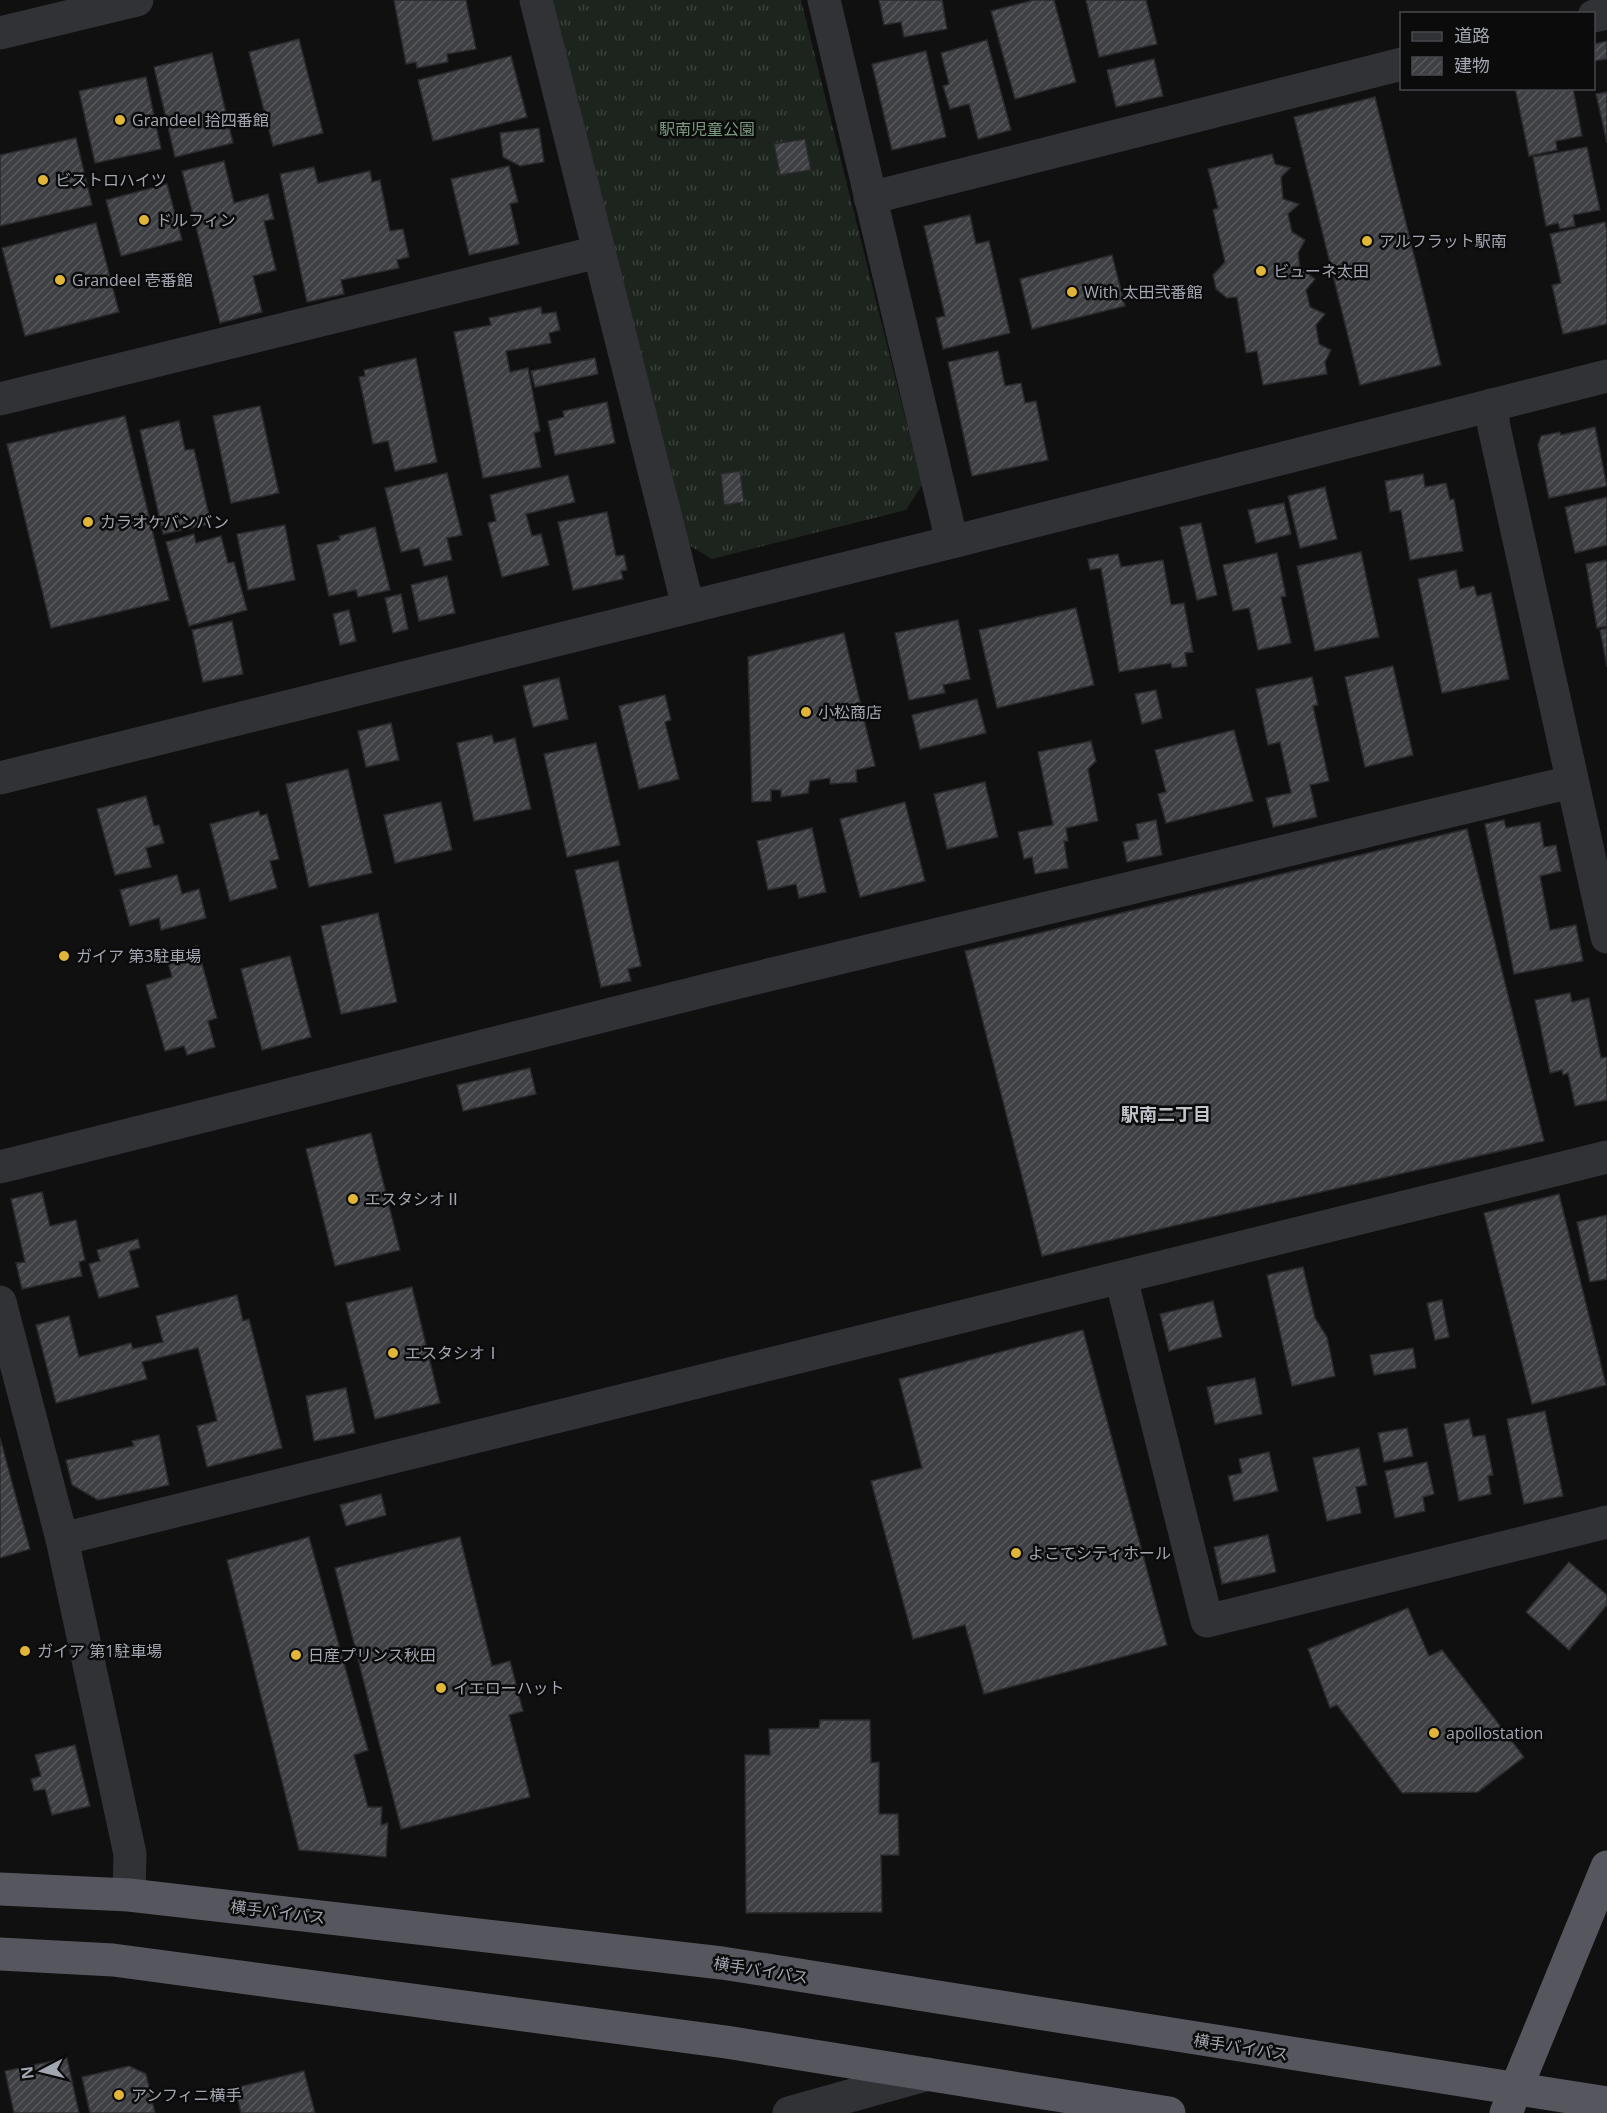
<svg xmlns="http://www.w3.org/2000/svg" width="1607" height="2113" font-family="'Open Sans','Noto Sans JP',sans-serif">
	<style>
		.grass { fill: url(#grass-tufts) }
		.building { fill: url(#building-hatch); stroke: #2a2a2d; stroke-width: 1.5 }
		.lines { fill: none; stroke-linecap: round; stroke-linejoin: round }
		.minor { stroke: #313236; stroke-width: 33 }
		.tertiary { stroke: #313236; stroke-width: 33 }
		.trunk { stroke: #56575e; stroke-width: 33 }
		.poi-dot { fill: #e1b638; stroke: #0b0b0c; stroke-width: 2 }
		.labels { text-anchor: middle; dominant-baseline: central; stroke-width: 5; stroke-linejoin: round; paint-order: stroke }
		.poi-label { font-size: 16px; fill: #a2a6b1; stroke: #0b0b0c; text-anchor: start }
		.park-label { font-size: 16px; fill: #7b9b7f; stroke: #0b0b0c }
		.street-label { font-size: 16px; fill: #a2a6b1; stroke: #0b0b0c }
		.neighbourhood-label { font-size: 18px; font-weight: bold; fill: #c3c5cd; stroke: #0b0b0c }
	</style>
	<defs>
		<pattern id="grass-tufts" width="24" height="20" patternUnits="userSpaceOnUse" patternTransform="scale(1.5)"><rect width="24" height="20" fill="#1d241e"/><path d="M3 7l-1-3M5 7V3M7 7l1-3M15 17l-1-3M17 17v-4M19 17l1-3" fill="none" stroke="#3b413c"/></pattern>
		<pattern id="building-hatch" width="6" height="6" patternUnits="userSpaceOnUse" patternTransform="scale(1.5)"><rect width="6" height="6" fill="#3f4044"/><path d="M-1 1l2-2M0 6l6-6M5 7l2-2" fill="none" stroke="#58595d"/></pattern>
	</defs>
	<rect width="100%" height="100%" fill="#101011"/>
	<path class="grass" d="M548,0H801L922,485L906,510L712,559L685,543Z"/>
	<g class="building">
		<path d="M394,0H466L476,49L447,54L448,62L417,68L416,62L406,64Z"/>
		<path d="M879,0H942L947,29L904,37L901,22L884,25Z"/>
		<path d="M1034,0H1054L1076,82L1015,99L991,11Z"/>
		<path d="M1086,0H1146L1157,44L1099,57Z"/>
		<path d="M299,39L323,133L273,146L249,52Z"/>
		<path d="M987,40L1011,130L978,139L969,104L950,109L943,86L949,84L941,53Z"/>
		<path d="M1607,41V59L1594,61V44Z"/>
		<path d="M926,51L946,137L892,150L872,64Z"/>
		<path d="M212,53L233,143L175,157L154,67Z"/>
		<path d="M511,56L527,117L433,141L418,80Z"/>
		<path d="M1154,59L1163,96L1116,107L1107,70Z"/>
		<path d="M146,77L161,149L95,163L79,91Z"/>
		<path d="M1515,88H1573L1582,136L1556,141L1557,150L1529,156Z"/>
		<path d="M1607,92V143L1596,94Z"/>
		<path d="M1375,97L1441,365L1360,385L1294,117Z"/>
		<path d="M539,128L544,162L520,166L503,157L500,133Z"/>
		<path d="M76,138L92,205L0,226V155Z"/>
		<path d="M805,139L811,170L780,175L774,144Z"/>
		<path d="M1587,147L1600,210L1573,215L1575,226L1560,229L1558,223L1546,226L1533,157Z"/>
		<path d="M1272,154L1275,164L1290,168L1281,177L1283,199L1299,204L1288,214L1292,232L1305,240L1298,253L1300,268L1315,279L1306,290L1310,307L1325,314L1316,325L1319,344L1331,350L1325,362L1327,374L1263,385L1257,351L1246,353L1237,297L1227,298L1216,289L1213,275L1225,262L1213,210L1218,208L1208,169Z"/>
		<path d="M224,161L234,203L268,194L274,219L264,221L276,270L253,276L262,312L220,323L182,171Z"/>
		<path d="M509,166L518,202L510,204L519,244L469,255L451,179Z"/>
		<path d="M314,167L318,183L370,171L372,182L380,180L390,231L403,229L409,257L397,260L399,268L341,280L344,294L307,302L280,174Z"/>
		<path d="M167,184L182,240L121,256L106,200Z"/>
		<path d="M970,215L976,244L989,241L1010,333L943,349L936,318L945,316L924,226Z"/>
		<path d="M1605,222L1607,231V324L1563,334L1552,285L1561,283L1550,234Z"/>
		<path d="M96,223L119,312L25,336L2,248Z"/>
		<path d="M1112,255L1125,306L1032,329L1020,279Z"/>
		<path d="M541,307L542,314L556,312L560,330L549,333L551,343L506,351L510,372L528,368L540,431L534,433L541,467L483,478L454,332L491,325L489,318Z"/>
		<path d="M998,351L1005,386L1021,383L1025,403L1036,401L1048,460L972,476L948,362Z"/>
		<path d="M416,358L437,462L395,471L388,441L373,444L359,377L365,376L364,370Z"/>
		<path d="M595,358L598,374L535,387L531,371Z"/>
		<path d="M607,402L615,443L555,455L548,421L564,417L563,411Z"/>
		<path d="M260,406L279,493L231,503L213,416Z"/>
		<path d="M125,416L169,600L51,628L7,444Z"/>
		<path d="M179,421L185,450L194,449L211,524L163,534L140,430Z"/>
		<path d="M1595,427L1607,486L1549,498L1538,445L1541,436L1560,432L1561,435Z"/>
		<path d="M740,471L744,502L724,505L721,474Z"/>
		<path d="M447,473L462,535L447,538L452,560L424,566L419,548L401,552L385,488Z"/>
		<path d="M1423,474L1425,487L1446,483L1450,500L1454,499L1463,551L1410,560L1401,510L1390,512L1385,481Z"/>
		<path d="M568,475L575,502L526,514L532,536L541,534L549,565L502,577L488,523L496,521L490,495Z"/>
		<path d="M1325,487L1337,539L1300,548L1288,496Z"/>
		<path d="M1607,497V545L1575,553L1565,507Z"/>
		<path d="M1284,503L1291,534L1256,543L1248,510Z"/>
		<path d="M607,512L616,556L624,555L627,570L621,571L623,579L573,590L558,522Z"/>
		<path d="M1201,523L1217,595L1197,600L1180,527Z"/>
		<path d="M285,525L295,580L248,590L237,534Z"/>
		<path d="M375,527L390,590L358,597L356,590L329,596L317,545L340,540L339,536Z"/>
		<path d="M194,534L196,543L221,536L228,563L234,562L247,610L189,626L166,542Z"/>
		<path d="M1361,552L1379,637L1315,651L1297,566Z"/>
		<path d="M1277,553L1286,596L1281,597L1291,643L1258,650L1249,608L1233,611L1223,565Z"/>
		<path d="M1118,554L1121,567L1163,560L1171,605L1184,603L1193,652L1185,653L1187,666L1172,668L1171,663L1119,672L1101,568L1090,570L1088,559Z"/>
		<path d="M1607,560V626L1597,628L1586,564Z"/>
		<path d="M1456,570L1460,589L1474,586L1477,596L1491,593L1509,679L1442,693L1418,579Z"/>
		<path d="M447,576L455,613L419,621L411,585Z"/>
		<path d="M401,594L408,629L393,633L385,598Z"/>
		<path d="M1076,608L1094,685L997,708L979,630Z"/>
		<path d="M349,610L356,641L340,645L333,614Z"/>
		<path d="M958,620L970,679L943,685L945,693L909,700L895,633Z"/>
		<path d="M232,621L243,674L203,682L192,630Z"/>
		<path d="M1607,628V667L1600,630Z"/>
		<path d="M844,633L875,766L856,770L857,782L830,784V778L810,781L808,793L781,797V790H771V801L752,802L748,657Z"/>
		<path d="M1393,666L1413,755L1365,767L1345,677Z"/>
		<path d="M1312,677L1318,705L1313,706L1329,781L1310,785L1317,817L1273,827L1266,798L1291,793L1280,742L1268,745L1256,689Z"/>
		<path d="M559,678L568,719L533,727L523,686Z"/>
		<path d="M1156,690L1162,718L1142,724L1135,694Z"/>
		<path d="M665,695L671,720L665,722L679,779L639,789L619,706Z"/>
		<path d="M977,699L986,733L920,749L912,715Z"/>
		<path d="M391,723L399,760L366,767L358,731Z"/>
		<path d="M1234,730L1253,801L1166,823L1158,794L1166,792L1155,750Z"/>
		<path d="M492,735L494,743L515,738L531,809L474,821L457,743Z"/>
		<path d="M1091,741L1096,761L1088,769L1098,821L1066,828L1068,841H1064L1068,868L1035,874L1032,857L1024,859L1018,832L1053,825L1038,752Z"/>
		<path d="M596,743L620,845L567,857L544,754Z"/>
		<path d="M348,769L372,873L309,887L286,784Z"/>
		<path d="M985,782L998,837L947,849L934,794Z"/>
		<path d="M146,796L154,826L159,825L164,843L146,848L151,867L115,875L97,809Z"/>
		<path d="M441,802L452,850L395,863L384,815Z"/>
		<path d="M905,802L925,881L860,897L840,819Z"/>
		<path d="M259,811L260,816L267,814L279,859L270,861L277,888L230,901L210,824Z"/>
		<path d="M1156,820L1162,855L1127,862L1123,842L1139,839L1136,824Z"/>
		<path d="M1504,820L1506,828L1540,822L1544,847L1556,845L1561,871L1540,876L1550,930L1576,925L1583,961L1514,974L1485,824Z"/>
		<path d="M812,828L826,892L799,898L796,884L768,890L757,841Z"/>
		<path d="M1467,829L1544,1141L1042,1256L965,951Z"/>
		<path d="M618,861L641,966L628,969L631,981L601,987L575,870Z"/>
		<path d="M177,875L182,894L199,889L206,918L161,930L159,918L130,926L120,890Z"/>
		<path d="M378,913L397,1002L341,1014L321,926Z"/>
		<path d="M197,946L217,1018L208,1021L215,1047L187,1055L184,1046L165,1051L146,985L172,977L166,955Z"/>
		<path d="M290,956L311,1037L262,1050L241,969Z"/>
		<path d="M1570,993L1572,1002L1589,998L1601,1058L1607,1057V1100L1575,1106L1568,1073L1563,1075L1562,1070L1550,1073L1535,1000Z"/>
		<path d="M530,1068L536,1094L463,1111L457,1085Z"/>
		<path d="M371,1133L400,1250L335,1266L306,1149Z"/>
		<path d="M42,1192L50,1226L76,1220L85,1260L79,1262L82,1276L22,1289L16,1263L25,1262L11,1199Z"/>
		<path d="M1559,1194L1606,1385L1532,1404L1484,1213Z"/>
		<path d="M1607,1215V1279L1590,1282L1577,1222Z"/>
		<path d="M138,1239L140,1248L129,1251L139,1287L99,1298L89,1264L100,1261L97,1250Z"/>
		<path d="M1303,1267L1315,1318L1327,1337L1335,1376L1292,1386L1267,1275Z"/>
		<path d="M412,1287L440,1403L375,1419L346,1303Z"/>
		<path d="M237,1295L243,1321L249,1319L282,1448L207,1467L197,1426L217,1421L198,1348L142,1362L147,1379L56,1403L36,1325L69,1316L79,1357L131,1343L133,1349L163,1342L156,1316Z"/>
		<path d="M1442,1300L1449,1337L1435,1340L1427,1303Z"/>
		<path d="M1213,1301L1222,1337L1169,1351L1160,1314Z"/>
		<path d="M1083,1330L1167,1645L984,1694L965,1625L913,1639L871,1481L922,1468L899,1379Z"/>
		<path d="M1413,1348L1416,1368L1374,1375L1370,1355Z"/>
		<path d="M1255,1378L1262,1414L1215,1424L1207,1387Z"/>
		<path d="M346,1388L355,1433L314,1441L306,1396Z"/>
		<path d="M1545,1411L1563,1496L1524,1504L1507,1419Z"/>
		<path d="M1469,1419L1473,1437L1485,1435L1493,1475L1488,1476L1491,1494L1459,1501L1444,1424Z"/>
		<path d="M1407,1428L1413,1456L1384,1462L1378,1433Z"/>
		<path d="M159,1435L169,1485L98,1500L72,1485L66,1460L134,1446L132,1441Z"/>
		<path d="M0,1438L30,1549L0,1558Z"/>
		<path d="M1359,1448L1367,1485L1356,1487L1361,1513L1327,1521L1313,1458Z"/>
		<path d="M1269,1452L1278,1491L1234,1501L1228,1476L1242,1473L1239,1459Z"/>
		<path d="M1427,1462L1434,1494L1423,1497L1425,1511L1395,1518L1385,1471Z"/>
		<path d="M381,1494L386,1515L346,1526L340,1505Z"/>
		<path d="M1268,1535L1276,1572L1222,1584L1214,1547Z"/>
		<path d="M309,1537L368,1750L354,1755L368,1807H382L381,1825L388,1823L386,1857L299,1850L227,1560Z"/>
		<path d="M460,1537L492,1666L510,1661L523,1711L509,1715L530,1797L401,1829L335,1568Z"/>
		<path d="M1569,1562L1607,1595V1605L1569,1650L1526,1612Z"/>
		<path d="M1408,1608L1429,1656L1442,1650L1524,1757L1478,1792L1402,1793L1337,1705L1330,1708L1308,1649Z"/>
		<path d="M820,1720H870L871,1763L879,1762V1814H898L899,1855H881L882,1912L746,1913L745,1755H770L769,1729L819,1728Z"/>
		<path d="M75,1745L90,1806L52,1815L45,1789L34,1791L31,1779L41,1776L35,1755Z"/>
		<path d="M67,2058L79,2113H14L5,2071Z"/>
		<path d="M129,2066L146,2074L155,2113H90L82,2077Z"/>
		<path d="M304,2071L315,2113H241L235,2088Z"/>
	</g>
	<g class="lines">
		<g class="minor">
			<path d="M536,0L688,606"/>
			<path d="M824,0L952,542"/>
			<path d="M1594,16L1607,13"/>
			<path d="M0,33L137,0"/>
			<path d="M870,198L1402,64"/>
			<path d="M0,399L598,252"/>
			<path d="M1491,405L1494,427L1607,937"/>
			<path d="M0,1167L727,985L1571,782"/>
			<path d="M1121,1278L1207,1621L1607,1522"/>
			<path d="M0,1302L62,1539L130,1854L129,1895"/>
			<path d="M62,1539L1607,1157"/>
			<path d="M789,2113L928,2074"/>
		</g>
		<path class="tertiary" d="M0,778L952,542L1607,376"/>
		<g class="trunk">
			<path d="M0,1889L129,1895L722,1963L1607,2103"/>
			<path d="M0,1954L113,1960L726,2042L1169,2113"/>
			<path d="M1506,2113L1607,1867"/>
		</g>
	</g>
	<g class="poi-dot">
		<circle cx="120" cy="120" r="6"/>
		<circle cx="43" cy="180" r="6"/>
		<circle cx="144" cy="220" r="6"/>
		<circle cx="1367" cy="241" r="6"/>
		<circle cx="1261" cy="271" r="6"/>
		<circle cx="60" cy="280" r="6"/>
		<circle cx="1072" cy="292" r="6"/>
		<circle cx="88" cy="522" r="6"/>
		<circle cx="806" cy="712" r="6"/>
		<circle cx="64" cy="956" r="6"/>
		<circle cx="353" cy="1199" r="6"/>
		<circle cx="393" cy="1353" r="6"/>
		<circle cx="1016" cy="1553" r="6"/>
		<circle cx="25" cy="1651" r="6"/>
		<circle cx="296" cy="1655" r="6"/>
		<circle cx="441" cy="1688" r="6"/>
		<circle cx="1434" cy="1733" r="6"/>
		<circle cx="119" cy="2095" r="6"/>
	</g>
	<g class="labels">
		<g class="poi-label">
			<text x="132" y="120">Grandeel 拾四番館</text>
			<text x="55" y="180">ビストロハイツ</text>
			<text x="156" y="220">ドルフィン</text>
			<text x="1379" y="241">アルフラット駅南</text>
			<text x="1273" y="271">ビューネ太田</text>
			<text x="72" y="280">Grandeel 壱番館</text>
			<text x="1084" y="292">With 太田弐番館</text>
			<text x="100" y="522">カラオケバンバン</text>
			<text x="818" y="712">小松商店</text>
			<text x="76" y="956">ガイア 第3駐車場</text>
			<text x="365" y="1199">エスタシオⅡ</text>
			<text x="405" y="1353">エスタシオⅠ</text>
			<text x="1028" y="1553">よこてシティホール</text>
			<text x="37" y="1651">ガイア 第1駐車場</text>
			<text x="308" y="1655">日産プリンス秋田</text>
			<text x="453" y="1688">イエローハット</text>
			<text x="1446" y="1733">apollostation</text>
			<text x="131" y="2095">アンフィニ横手</text>
		</g>
		<g class="park-label">
			<text x="707" y="129">駅南児童公園</text>
		</g>
		<g class="street-label">
			<text transform="translate(278 1912) rotate(7)">横手バイパス</text>
			<text transform="translate(761 1970) rotate(9)">横手バイパス</text>
			<text transform="translate(1241 2047) rotate(9)">横手バイパス</text>
		</g>
		<g class="neighbourhood-label">
			<text x="1166" y="1114">駅南二丁目</text>
		</g>
	</g>
	<rect x="1400" y="12" width="195" height="78" fill="#0b0b0c" stroke="#47494e" stroke-width="1.5"/>
	<rect x="1412" y="32" width="30" height="9" fill="#313236" stroke="#47494e" stroke-width="1.5"/>
	<text x="1454" y="42" font-size="18" fill="#a2a6b1">道路</text>
	<rect x="1412" y="57" width="30" height="18" fill="url(#building-hatch)" stroke="#47494e" stroke-width="1.5"/>
	<text x="1454" y="72" font-size="18" fill="#a2a6b1">建物</text>
	<g transform="translate(42 2071) rotate(263)" stroke="#0b0b0c" stroke-width="4.5" paint-order="stroke">
	<path d="M0-4.5L10 22L0 15L-10 22Z" fill="#a2a6b1"/>
	<text y="-9" font-size="16" font-weight="bold" text-anchor="middle" fill="#a2a6b1">N</text>
	</g>
</svg>
